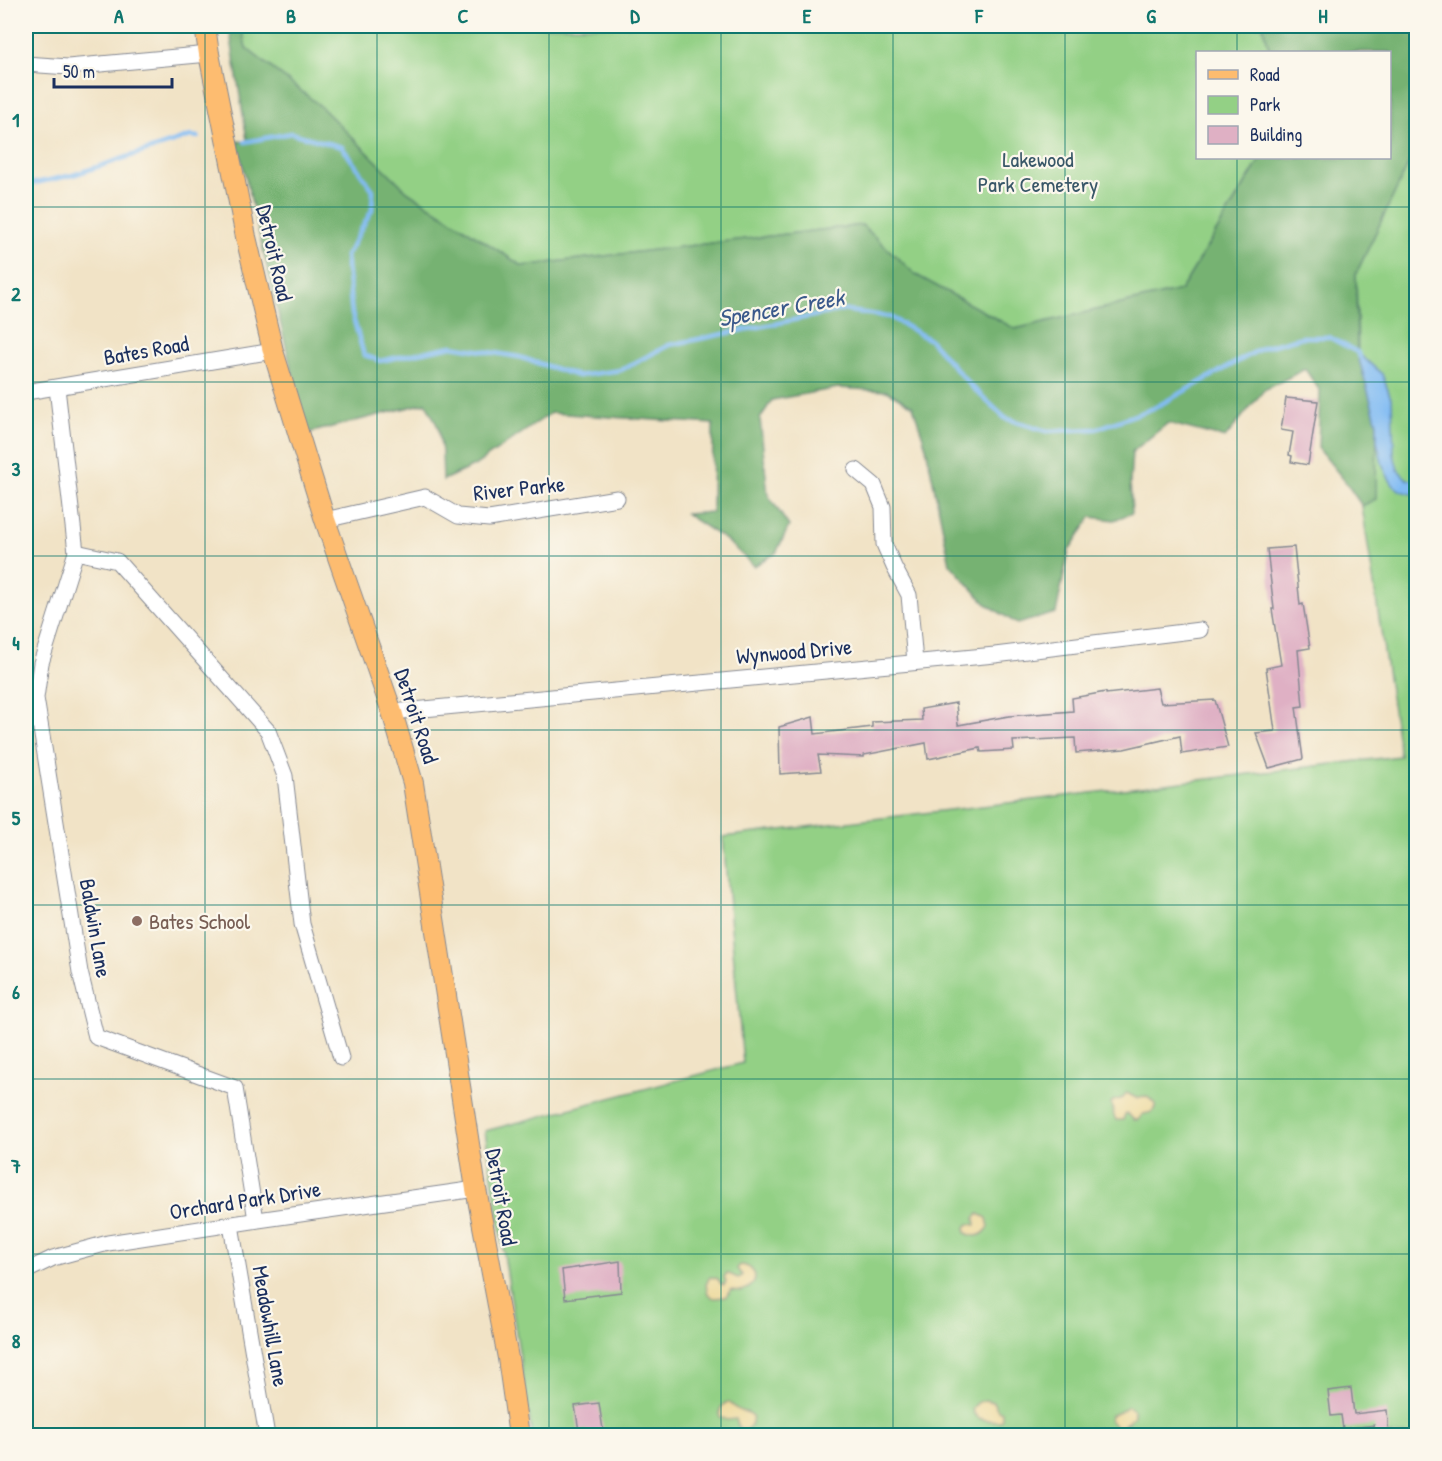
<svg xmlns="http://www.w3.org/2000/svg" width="1442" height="1461" font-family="'Patrick Hand',sans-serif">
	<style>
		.green { fill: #93d085; stroke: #578072; stroke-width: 1.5 }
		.forest { fill: #76b272; stroke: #487068; stroke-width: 1.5 }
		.sand { fill: #eeda9e; stroke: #84847e; stroke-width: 1.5 }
		.water { fill: #82bcf3; stroke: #4e76a8; stroke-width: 1.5 }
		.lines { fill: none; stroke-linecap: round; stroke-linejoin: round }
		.stream { stroke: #82bcf3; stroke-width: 4.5 }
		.building { fill: #dfb0c4 }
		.minor-casing { stroke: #868992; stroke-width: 17 }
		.major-casing { stroke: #868992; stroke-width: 22 }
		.minor { stroke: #fff; stroke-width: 15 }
		.major { stroke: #fdbc6f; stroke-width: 20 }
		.grid { fill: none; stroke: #0f766e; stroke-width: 1.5; stroke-opacity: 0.55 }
		.education-dot { fill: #8d6e63; stroke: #fbf7ec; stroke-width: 2 }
		.labels { text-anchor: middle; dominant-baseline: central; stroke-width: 4.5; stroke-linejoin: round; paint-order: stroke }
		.park-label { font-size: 22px; fill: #395768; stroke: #fbf7ec }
		.street-label { font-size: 22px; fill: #1b2f5e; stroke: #fbf7ec }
		.education-label { font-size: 22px; fill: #785e54; stroke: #fbf7ec; text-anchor: start }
		.water-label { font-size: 24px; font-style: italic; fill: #3a598b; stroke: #fbf7ec }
		.neatline { fill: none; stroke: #0f766e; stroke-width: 2 }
		.grid-label { font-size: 20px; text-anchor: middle; font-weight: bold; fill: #0f766e }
	</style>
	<rect width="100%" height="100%" fill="#fbf7ec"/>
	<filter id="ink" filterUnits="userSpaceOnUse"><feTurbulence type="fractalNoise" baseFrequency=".0167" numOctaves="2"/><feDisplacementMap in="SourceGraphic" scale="12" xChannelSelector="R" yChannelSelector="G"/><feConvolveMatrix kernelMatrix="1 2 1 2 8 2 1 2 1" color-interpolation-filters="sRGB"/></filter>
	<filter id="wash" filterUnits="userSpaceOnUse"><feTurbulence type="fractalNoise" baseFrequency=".008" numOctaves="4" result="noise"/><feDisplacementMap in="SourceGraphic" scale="24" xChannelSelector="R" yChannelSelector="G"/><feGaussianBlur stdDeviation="1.35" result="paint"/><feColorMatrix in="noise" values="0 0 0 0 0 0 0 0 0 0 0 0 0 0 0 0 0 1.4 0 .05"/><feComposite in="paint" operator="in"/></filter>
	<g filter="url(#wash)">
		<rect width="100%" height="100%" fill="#f1e3c6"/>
		<g class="green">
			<path d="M241,26H1263L1270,52H1198V158H1261L1181,290L1015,329L916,275L862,225L522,266L407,191L319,105L246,48Z"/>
			<path d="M1416,148V1435H532L485,1131L743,1063L723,837L1400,756L1362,506L1356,274Z"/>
		</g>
		<path class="forest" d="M229,26H241L246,48L319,105L407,191L522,266L862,225L916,275L1015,329L1181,290L1261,158H1390V52H1270L1263,26H1416V148L1356,274L1357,352L1377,423L1376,499L1362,506L1344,480L1318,448L1320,391L1305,369L1264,390L1225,438L1168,423L1132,452L1130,482L1132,513L1114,520L1091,517L1069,550L1056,613L1017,624L985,603L950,564L926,447L913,406L887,391L838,388L772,400L760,419L768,495L789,526L776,553L754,566L726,540L686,514L712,512L713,424L551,413L474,466L443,480L442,452L438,427L426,403L308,433L304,422L237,141L245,142L273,136L247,140Z"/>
		<g class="sand">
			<path d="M1127,1093L1136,1098L1144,1096L1149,1098L1155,1104C1156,1112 1149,1113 1143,1114L1138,1120H1134L1127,1113L1125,1114L1123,1120H1116L1114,1116L1111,1103L1113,1101L1123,1098L1125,1094Z"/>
			<path d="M979,1214L987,1218L989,1227C983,1236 976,1239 966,1233L965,1227L968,1224L976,1225L975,1218Z"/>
			<path d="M741,1265C760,1267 759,1287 741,1291C740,1291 733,1290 731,1290L726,1297L714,1298L708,1294L706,1285L709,1278L711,1277L718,1279L721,1284L724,1285L726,1282L724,1277L727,1273L738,1278L741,1277L742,1275L737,1269L738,1267Z"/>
			<path d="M985,1400L993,1402L998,1410L1002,1412V1418L1000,1421C989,1420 975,1422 972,1409C975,1404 979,1401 985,1400Z"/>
			<path d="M728,1402C733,1404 736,1410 741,1411C746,1413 748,1411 752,1415C754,1423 749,1431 740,1430L736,1419L727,1420L720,1417C718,1410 722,1404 728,1402Z"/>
			<path d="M1127,1406L1133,1410L1134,1416C1126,1423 1118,1434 1110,1419L1111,1415L1120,1412Z"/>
		</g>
		<path class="water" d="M1357,352L1382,374L1392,401L1394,455L1398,470L1407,479L1416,481V495L1401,491L1393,485L1387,475L1382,463L1377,441V423Z"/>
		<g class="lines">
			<g class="stream">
				<path d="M245,142L291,133L342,147L373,190L372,210L346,256L352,314L364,355L380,361L452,346L519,357L578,376L621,370L669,345L843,310L890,317L930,340L971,386L1005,418L1046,431L1096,429L1154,408L1262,348L1302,337H1329L1357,352L1360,357"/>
				<path d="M26,185L73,175L191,136L198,137"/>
			</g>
		</g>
		<g id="blocks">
			<g class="building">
				<path d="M1286,398L1318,401L1308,465L1291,462L1292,456L1289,455L1293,432L1281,430Z"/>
				<path d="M1294,547L1300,605L1303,604L1310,648L1298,650L1303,706L1296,707L1303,759L1269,768L1256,733L1275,731L1266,668L1281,665L1272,609H1274L1267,549Z"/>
				<path d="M1157,688L1161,703L1215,700L1228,747L1182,754L1180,736L1124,749L1076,753L1075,738L1013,741L1014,750L981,752L980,748L928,759L926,743L864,755V757L818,755L821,771L780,774L779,727L813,717L815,734L872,727V722L922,720L921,709L956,703L958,725L1009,716L1073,711L1072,698L1106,692V694Z"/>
				<path d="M620,1261L621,1292L565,1299L562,1270Z"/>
				<path d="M1351,1388L1354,1414L1387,1410L1389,1436H1375L1374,1425L1343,1429L1341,1415L1331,1416L1328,1391Z"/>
				<path d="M599,1403L604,1436H587L586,1430L579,1431L575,1406Z"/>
			</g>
		</g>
	</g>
	<g filter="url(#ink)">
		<use href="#blocks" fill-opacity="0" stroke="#868992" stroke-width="1.5"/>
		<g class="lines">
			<g class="minor-casing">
				<g id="minor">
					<path d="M26,64L68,67L209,54"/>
					<path d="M57,388L76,552L41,663L36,698L80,972L96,1037L235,1088L256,1220"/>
					<path d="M26,392L273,351"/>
					<path d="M856,470L874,485L883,507L884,544L894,567L909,595L915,662"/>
					<path d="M325,520L425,497L458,516L489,519L617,498"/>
					<path d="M76,552L117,561L268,731L285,776L302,924L341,1058"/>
					<path d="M392,712L995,655L1200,630"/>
					<path d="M231,1225L267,1436"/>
					<path d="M26,1271L53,1258L108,1243L265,1219L476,1189"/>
					<path d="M26,1431V1436"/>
				</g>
			</g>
			<g class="major-casing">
				<path id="major" d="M205,26L209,54L246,237L273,351L325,520L392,712L413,783L476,1189L508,1358L519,1436"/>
			</g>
			<use href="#minor" class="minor"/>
			<use href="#major" class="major"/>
		</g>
	</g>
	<path class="grid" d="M205,26V1436M377,26V1436M549,26V1436M721,26V1436M893,26V1436M1065,26V1436M1237,26V52M1237,158V1436M26,207H1416M26,382H1416M26,556H1416M26,730H1416M26,905H1416M26,1079H1416M26,1254H1416"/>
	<circle class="education-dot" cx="137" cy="921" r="6"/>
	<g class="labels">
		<g class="park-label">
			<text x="1038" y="159">Lakewood<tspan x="1038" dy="25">Park Cemetery</tspan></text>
		</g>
		<g class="street-label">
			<text transform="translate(275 253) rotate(77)">Detroit Road</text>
			<text transform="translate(146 350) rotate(-10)">Bates Road</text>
			<text transform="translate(519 488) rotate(-6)">River Parke</text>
			<text transform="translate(794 651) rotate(-5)">Wynwood Drive</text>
			<text transform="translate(417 716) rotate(72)">Detroit Road</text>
			<text transform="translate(96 928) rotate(80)">Baldwin Lane</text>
			<text transform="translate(502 1197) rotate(80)">Detroit Road</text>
			<text transform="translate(245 1200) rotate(-9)">Orchard Park Drive</text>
			<text transform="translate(271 1326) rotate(80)">Meadowhill Lane</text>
		</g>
		<g class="education-label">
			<text x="149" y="921">Bates School</text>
		</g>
		<g class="water-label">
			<text transform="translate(781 307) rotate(-10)">Spencer Creek</text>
		</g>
	</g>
	<rect width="1442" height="1461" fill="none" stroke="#fbf7ec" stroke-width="66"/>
	<rect x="1196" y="51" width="195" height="108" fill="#fbf7ec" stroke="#a1a7b3" stroke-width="1.5"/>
	<rect x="1208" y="70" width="30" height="9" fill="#fdbc6f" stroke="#a1a7b3" stroke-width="1.5"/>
	<text x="1250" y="81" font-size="18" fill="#1b2f5e">Road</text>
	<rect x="1208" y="96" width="30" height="18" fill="#93d085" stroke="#a1a7b3" stroke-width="1.5"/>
	<text x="1250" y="111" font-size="18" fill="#1b2f5e">Park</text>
	<rect x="1208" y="126" width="30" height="18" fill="#dfb0c4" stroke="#a1a7b3" stroke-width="1.5"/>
	<text x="1250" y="141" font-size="18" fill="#1b2f5e">Building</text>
	<path d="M54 78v9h118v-9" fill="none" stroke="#1b2f5e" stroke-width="3"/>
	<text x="63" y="78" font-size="18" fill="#1b2f5e" stroke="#fbf7ec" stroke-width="4.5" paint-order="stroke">50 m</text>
	<rect x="33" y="33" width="1376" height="1395" class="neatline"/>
	<g class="grid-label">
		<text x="119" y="23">A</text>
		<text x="291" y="23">B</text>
		<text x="463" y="23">C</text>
		<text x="635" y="23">D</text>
		<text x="807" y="23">E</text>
		<text x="979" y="23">F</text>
		<text x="1151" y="23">G</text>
		<text x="1323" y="23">H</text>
		<text x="16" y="127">1</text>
		<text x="16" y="301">2</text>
		<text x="16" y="476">3</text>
		<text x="16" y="650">4</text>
		<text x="16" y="825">5</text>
		<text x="16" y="999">6</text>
		<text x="16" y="1173">7</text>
		<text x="16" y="1348">8</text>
	</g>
</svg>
